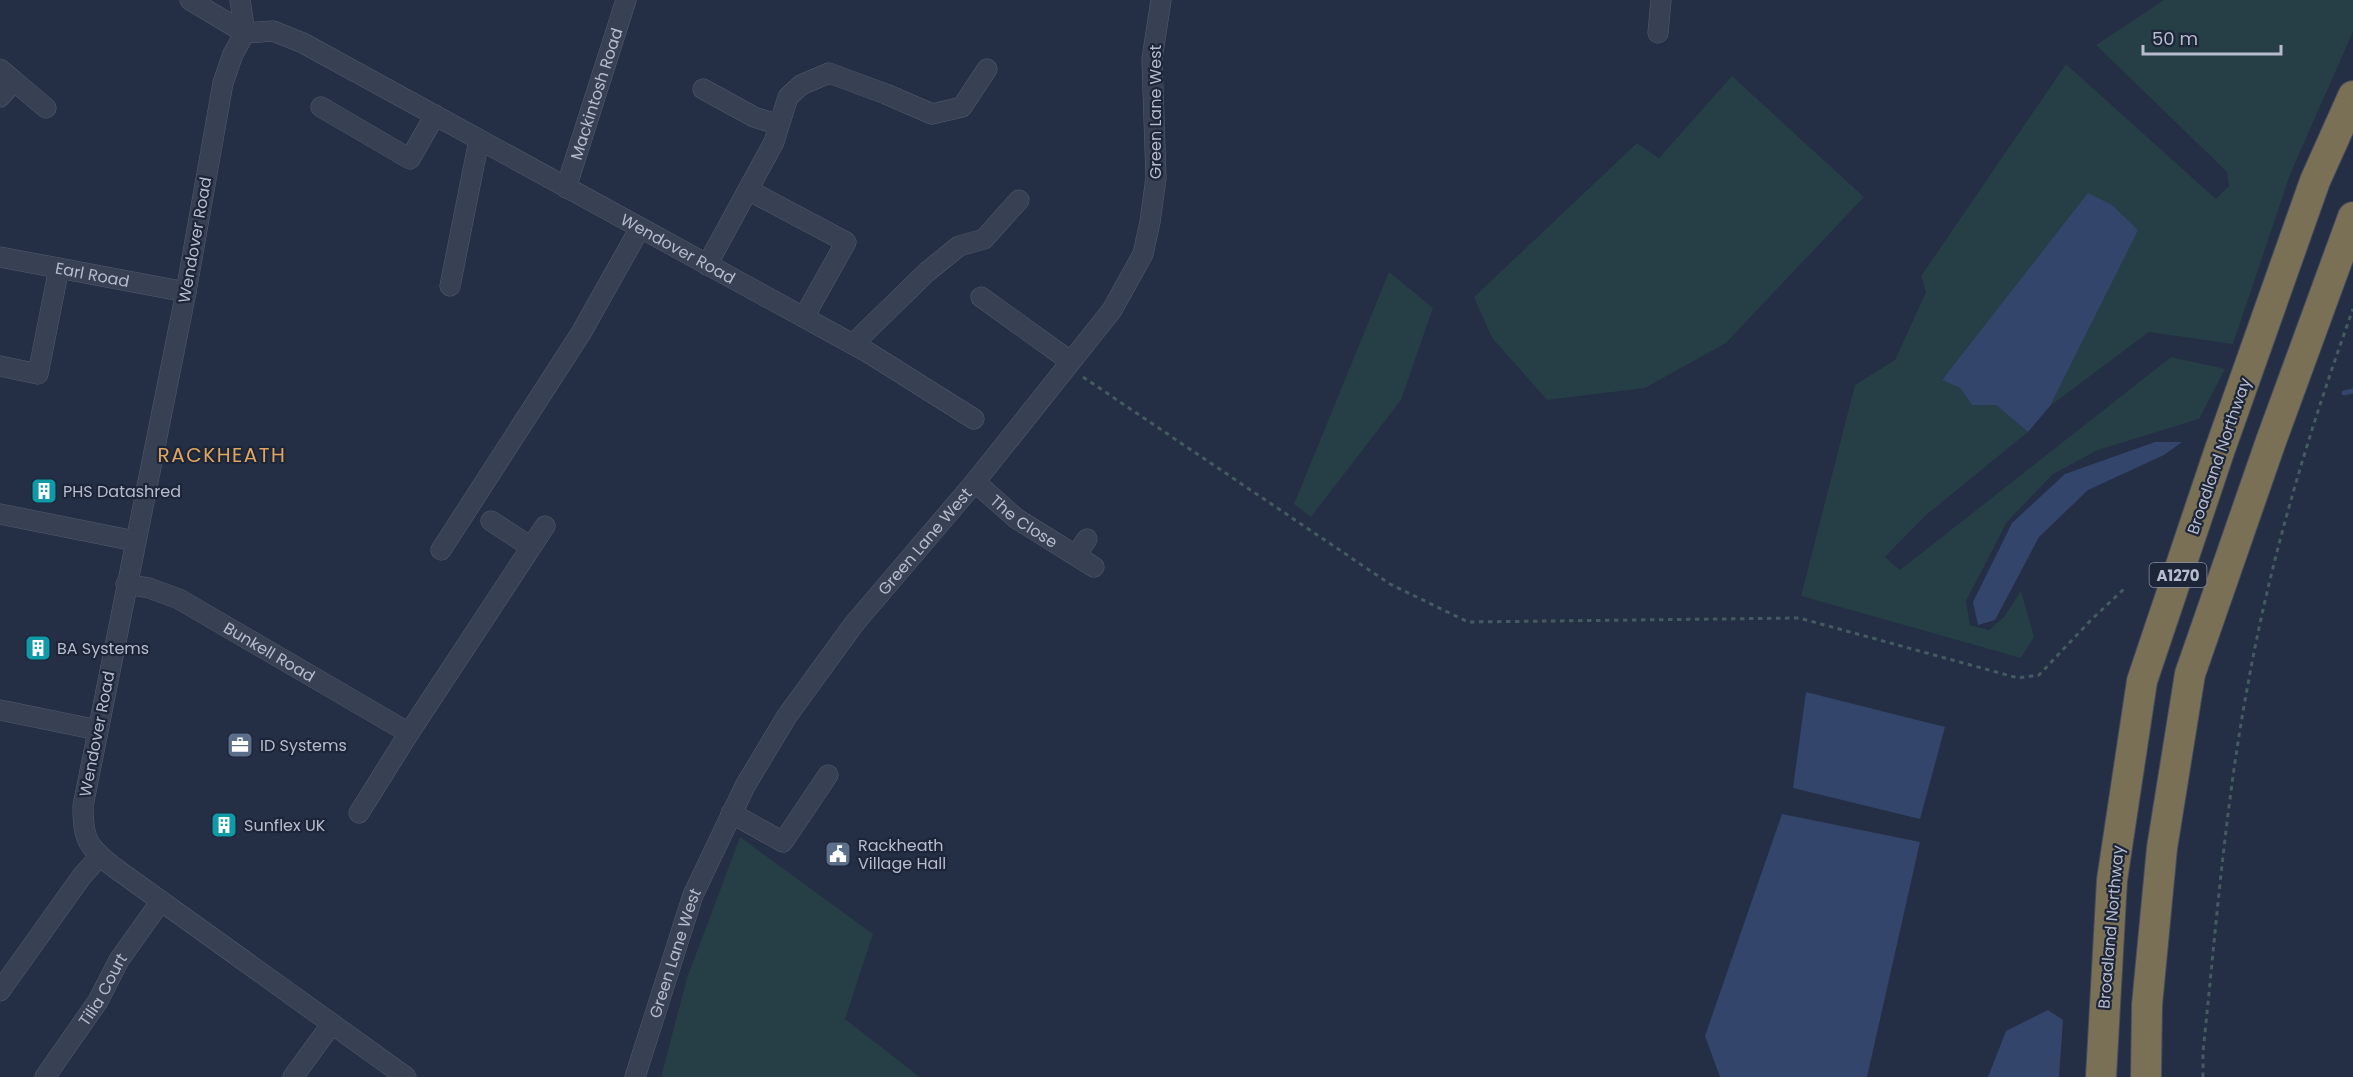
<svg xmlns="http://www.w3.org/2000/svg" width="2353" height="1077" font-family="Poppins,sans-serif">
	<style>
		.green { fill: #263e45 }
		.water { fill: #34456b }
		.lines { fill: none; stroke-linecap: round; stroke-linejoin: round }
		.stream { stroke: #34456b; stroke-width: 5 }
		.minor-casing { stroke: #545b6e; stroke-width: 21 }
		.highway-casing { stroke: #434b5e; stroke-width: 32 }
		.path { stroke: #445b61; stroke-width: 3; stroke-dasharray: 4.5 4.5; stroke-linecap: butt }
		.minor { stroke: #384053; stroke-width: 20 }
		.highway { stroke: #7a7055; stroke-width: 30 }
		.labels { text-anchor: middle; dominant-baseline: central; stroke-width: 4.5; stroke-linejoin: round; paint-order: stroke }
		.shield { fill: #1d2539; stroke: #888fa1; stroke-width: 1.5 }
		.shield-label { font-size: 15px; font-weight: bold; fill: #b6bccd }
		.street-label { font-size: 16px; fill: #b6bccd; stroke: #1d2539 }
		.poi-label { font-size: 16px; fill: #b6bccd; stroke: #1d2539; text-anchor: start }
		.quarter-label { font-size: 20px; letter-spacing: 1.5px; fill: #e0a65e; stroke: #1d2539 }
	</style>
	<rect width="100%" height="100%" fill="#242e44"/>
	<g class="green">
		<path d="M2164,0H2353V32L2291,172L2233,344L2149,332L2050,406L2137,230L1942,379L1960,388L1972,405H1996L2028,432L1925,516L1885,557L1900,570L2171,357L2225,369L2199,419L2098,450L2053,474L2007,522L1966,601L1970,625L1989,630L2004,617L2021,591L2034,637L2021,658L1801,596L1855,385L1895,360L1926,292L1921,276L2066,64L2216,199L2229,186L2227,172L2096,45Z"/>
		<path d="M1732,76L1864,197L1726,343L1645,388L1547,400L1492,338L1474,297L1637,143L1659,158Z"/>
		<path d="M1389,272L1433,308L1401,400L1311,517L1294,504Z"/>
		<path d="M740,837L873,934L845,1019L920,1077H661L687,978Z"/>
	</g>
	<g class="water">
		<path d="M2088,193L2112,205L2138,230L2050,406L2028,432L1996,405H1972L1960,388L1942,380Z"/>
		<path d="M2155,442H2182L2164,455L2088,490L2039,537L1995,620L1978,625L1973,602L2012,523L2065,474Z"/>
		<path d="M1806,692L1945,727L1920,819L1793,788Z"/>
		<path d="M1782,814L1920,842L1867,1077H1720L1705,1036Z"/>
		<path d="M2048,1010L2063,1020L2059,1077H1988L2006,1031Z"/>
	</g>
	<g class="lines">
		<path class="stream" d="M2344,393L2353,391"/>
		<g class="minor-casing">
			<g id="minor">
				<path d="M190,0L245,33"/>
				<path d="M240,0L245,33"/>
				<path d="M245,33L233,54L223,83L186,292L83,806C83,841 88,847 115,868L406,1077"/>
				<path id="s1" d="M245,33L273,31L303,43L869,353L974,419"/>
				<path d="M1658,33L1661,0"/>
				<path d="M0,69L14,81L0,97"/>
				<path d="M14,81L46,108"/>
				<path d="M703,89L754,117L779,125"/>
				<path d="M321,107L410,159L435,115"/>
				<path id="s2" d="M566,188L626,0"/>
				<path d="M748,190L846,242L804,317"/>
				<path id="s3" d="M0,257L186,292"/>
				<path d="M707,265L774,142L788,97L801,85L829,73L886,94L932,114L962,107L987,69"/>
				<path d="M450,286L479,140"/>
				<path d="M981,297L1070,361"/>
				<path d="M853,344L927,272L959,246L984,239L1019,200"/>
				<path d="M0,366L38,374L59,268"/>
				<path id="s4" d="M975,482L1017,519L1094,567"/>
				<path d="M0,514L135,541"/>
				<path d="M491,521L531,547"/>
				<path d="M441,550L581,333L640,228"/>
				<path d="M1076,555L1087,539"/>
				<path id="s5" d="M126,584L149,588L179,599L409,733L359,813"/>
				<path d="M0,710L98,730"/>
				<path d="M409,733L545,526"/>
				<path d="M731,813L783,842L828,775"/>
				<path d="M0,991L82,876L100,856"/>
				<path id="s6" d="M45,1077L98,1001L119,960L161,901"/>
				<path d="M293,1077L331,1025"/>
				<path id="s7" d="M635,1077L693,895L745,786L787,716L854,624L975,482L1112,310L1143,254L1150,222L1156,178L1152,59L1161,0"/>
			</g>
		</g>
		<g class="highway-casing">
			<g id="highway">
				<path d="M2101,1077L2112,880L2142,681L2219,452L2315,181L2353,96"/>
				<path d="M2146,1077L2147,1005L2162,848L2190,674L2271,441L2353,217"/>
			</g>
		</g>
		<g class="path">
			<path d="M1083,377L1390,584L1468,622L1799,618L2018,678L2039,675L2091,620L2126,587"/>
			<path d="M2203,1077V1052C2216,929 2225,806 2248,684C2271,556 2309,431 2353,309"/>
		</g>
		<use href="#minor" class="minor"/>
		<use href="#highway" class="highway"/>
	</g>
	<defs>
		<g id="building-square" transform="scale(1.35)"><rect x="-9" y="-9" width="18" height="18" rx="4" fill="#0f9aa8" stroke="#1d2539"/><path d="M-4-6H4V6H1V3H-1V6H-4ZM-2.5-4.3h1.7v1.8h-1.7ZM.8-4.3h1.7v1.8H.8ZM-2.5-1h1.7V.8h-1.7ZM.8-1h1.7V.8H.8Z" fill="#fff"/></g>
		<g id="office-square" transform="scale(1.35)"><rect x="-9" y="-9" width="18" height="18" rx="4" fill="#5c6f8a" stroke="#1d2539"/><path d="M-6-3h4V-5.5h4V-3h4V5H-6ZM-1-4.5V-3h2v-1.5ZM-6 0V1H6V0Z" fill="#fff"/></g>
		<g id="civic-square" transform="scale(1.35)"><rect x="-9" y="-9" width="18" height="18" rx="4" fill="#5c6f8a" stroke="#1d2539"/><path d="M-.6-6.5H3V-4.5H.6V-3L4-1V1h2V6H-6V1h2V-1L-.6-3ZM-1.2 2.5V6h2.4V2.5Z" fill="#fff"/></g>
	</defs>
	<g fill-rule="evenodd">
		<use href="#building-square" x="44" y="491"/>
		<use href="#building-square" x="38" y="648"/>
		<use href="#office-square" x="240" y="745"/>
		<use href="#building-square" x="224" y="825"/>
		<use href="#civic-square" x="838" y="854"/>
	</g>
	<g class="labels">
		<rect class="shield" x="2149.5" y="563" width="57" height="24" rx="4.5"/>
		<g class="shield-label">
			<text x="2178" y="575">A1270</text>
		</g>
		<g class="street-label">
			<text stroke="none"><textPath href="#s2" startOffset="99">Mackintosh Road</textPath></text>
			<text transform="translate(1155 112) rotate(-90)">Green Lane West</text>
			<text transform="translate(195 240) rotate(-80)">Wendover Road</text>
			<text stroke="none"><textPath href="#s1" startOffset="488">Wendover Road</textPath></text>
			<text stroke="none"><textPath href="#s3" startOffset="94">Earl Road</textPath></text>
			<text transform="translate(2219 456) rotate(-71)">Broadland Northway</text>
			<text stroke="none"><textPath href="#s4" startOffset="63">The Close</textPath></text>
			<text stroke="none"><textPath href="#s7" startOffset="616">Green Lane West</textPath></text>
			<text stroke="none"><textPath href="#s5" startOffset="160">Bunkell Road</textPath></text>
			<text transform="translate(97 734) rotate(-79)">Wendover Road</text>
			<text transform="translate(2111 927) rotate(-85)">Broadland Northway</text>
			<text stroke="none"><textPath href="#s7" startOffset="130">Green Lane West</textPath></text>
			<text stroke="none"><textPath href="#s6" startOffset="105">Tilia Court</textPath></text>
		</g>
		<g class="poi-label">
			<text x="63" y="491">PHS Datashred</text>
			<text x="57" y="648">BA Systems</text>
			<text x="260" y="745">ID Systems</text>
			<text x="244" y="825">Sunflex UK</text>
			<text x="858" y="845">Rackheath<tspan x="858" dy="18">Village Hall</tspan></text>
		</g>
		<g class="quarter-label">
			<text x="222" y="455">RACKHEATH</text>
		</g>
	</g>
	<path d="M2143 45v9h138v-9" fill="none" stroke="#b6bccd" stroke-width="3"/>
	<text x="2152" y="45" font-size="18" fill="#b6bccd" stroke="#1d2539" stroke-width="4.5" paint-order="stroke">50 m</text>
</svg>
